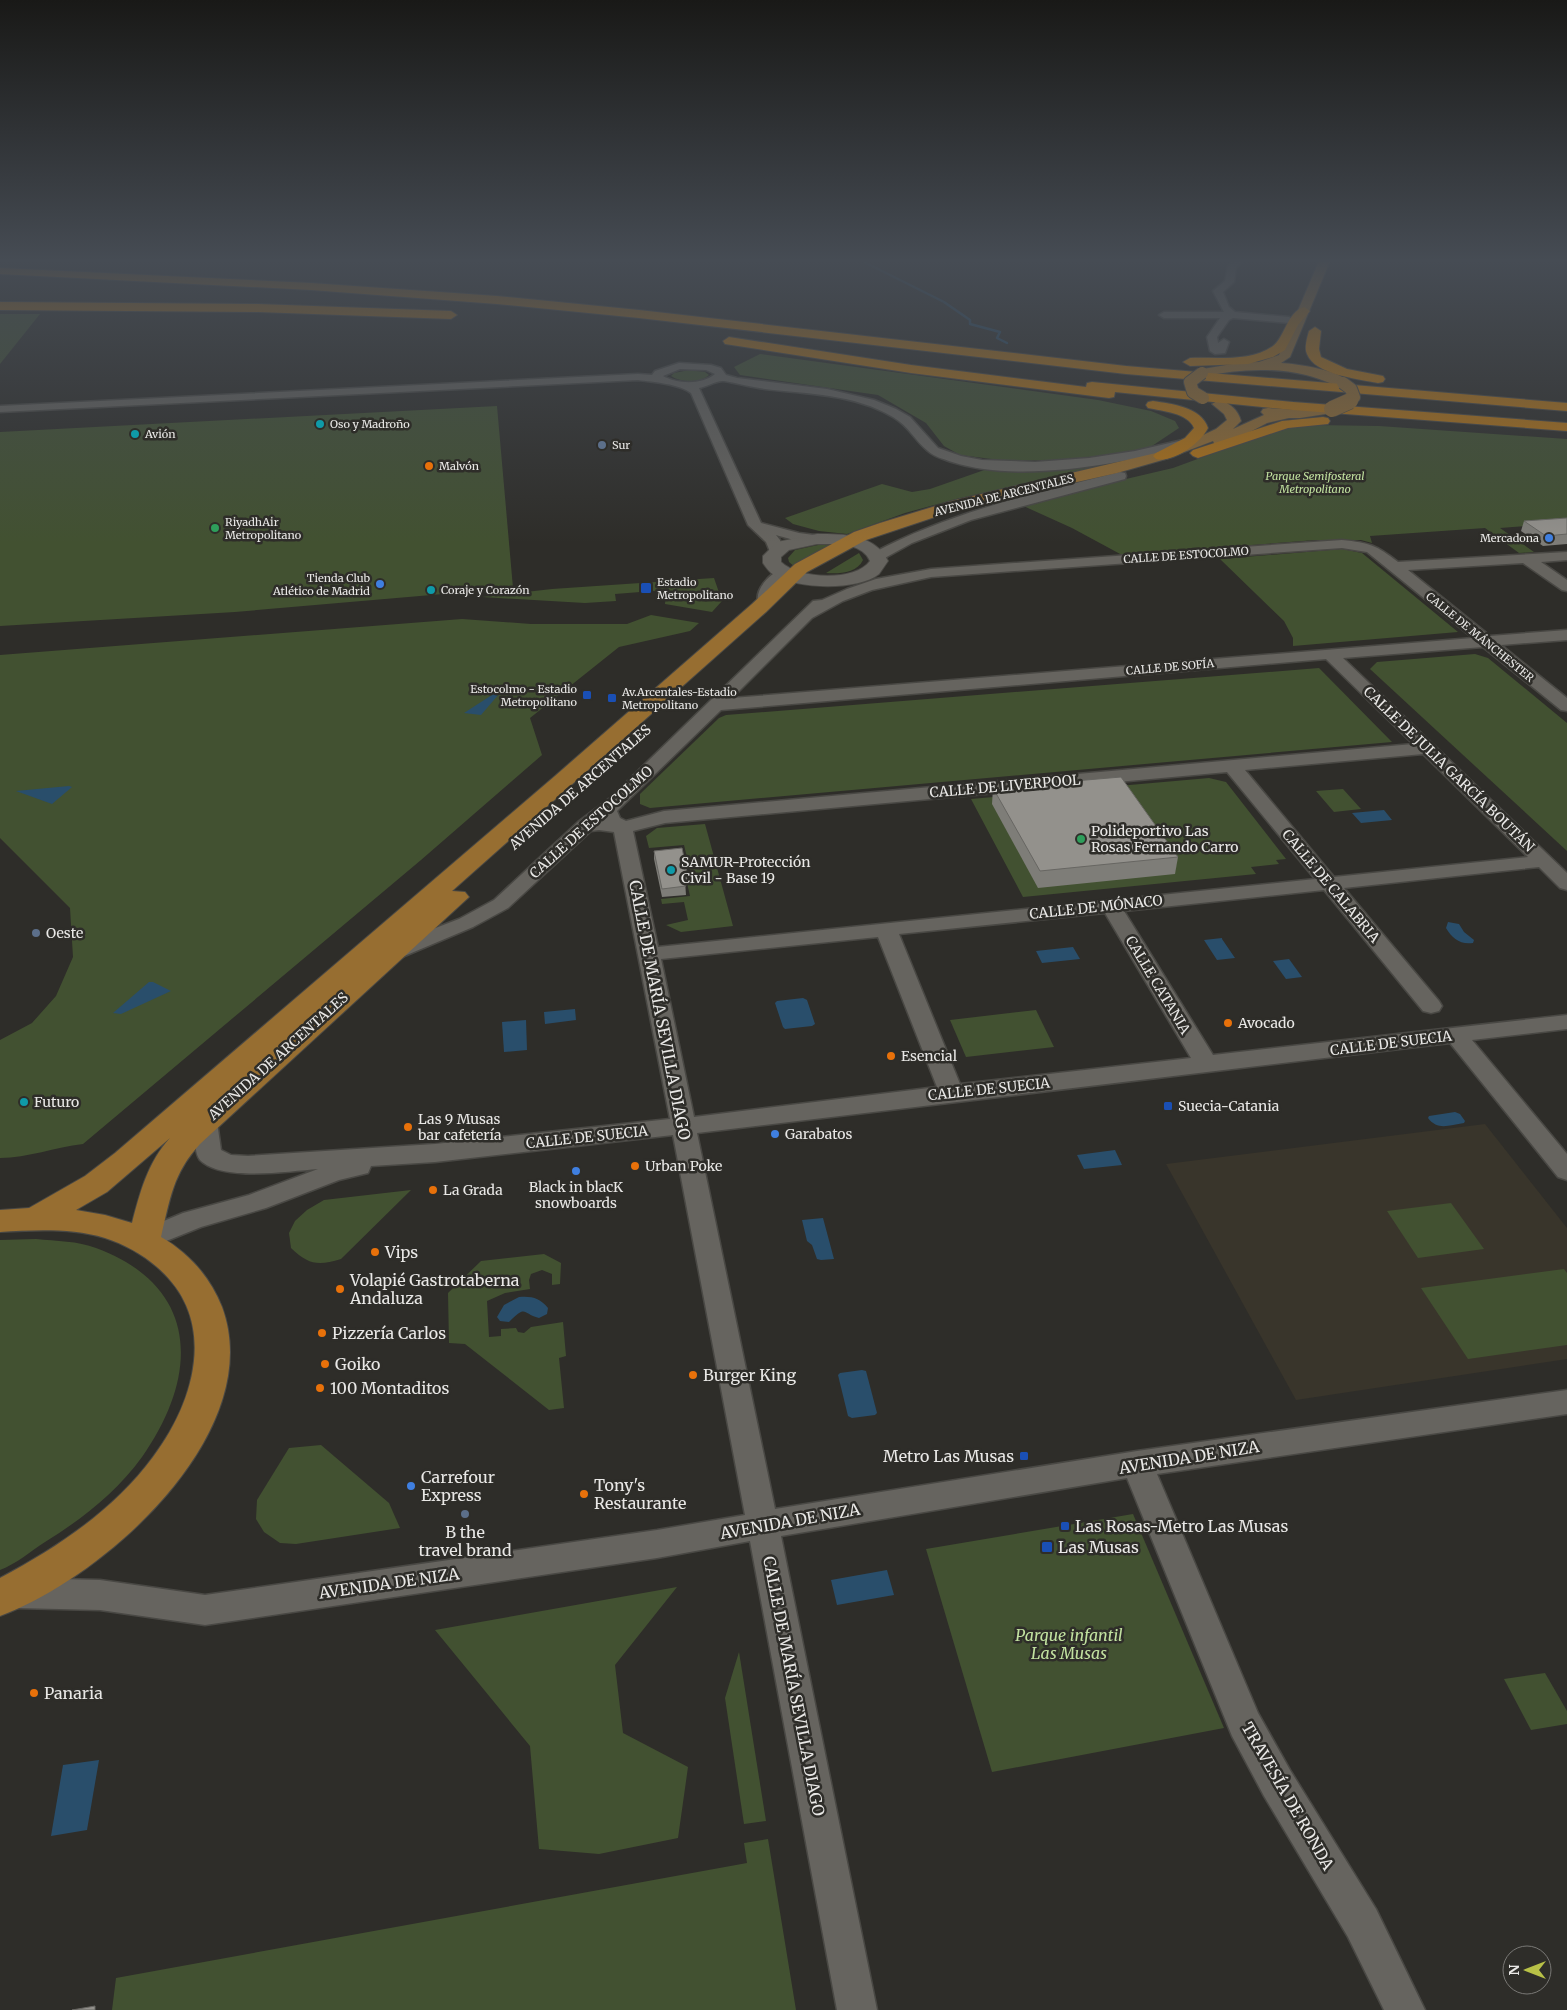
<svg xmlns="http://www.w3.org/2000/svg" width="1567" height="2010" font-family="Merriweather,serif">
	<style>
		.built { fill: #39352b }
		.green { fill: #425131 }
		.water { fill: #294e6b }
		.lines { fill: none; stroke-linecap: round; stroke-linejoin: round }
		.stream { stroke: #294e6b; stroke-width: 2.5 }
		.minor-casing { stroke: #494844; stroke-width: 3 }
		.tertiary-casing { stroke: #494844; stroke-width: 2 }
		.primary-casing { stroke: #494844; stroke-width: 2 }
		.motorway-casing { stroke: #494844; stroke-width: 2 }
		.minor { fill: #66645f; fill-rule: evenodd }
		.tertiary { fill: #66645f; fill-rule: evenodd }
		.primary { fill: #976e31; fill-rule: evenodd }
		.motorway { fill: #b77513; fill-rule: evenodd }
		.primary-bridge-far1-casing { stroke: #494844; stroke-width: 14; stroke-linecap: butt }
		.primary-bridge-casing { stroke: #494844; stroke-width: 17; stroke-linecap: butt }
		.primary-bridge-far1 { stroke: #976e31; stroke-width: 12 }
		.primary-bridge { stroke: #976e31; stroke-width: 16 }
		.wall { fill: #7e7d78 }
		.building { fill: #93918c; stroke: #676662 }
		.culture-dot { fill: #0f9aa8; stroke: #2e2d29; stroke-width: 2 }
		.service-dot { fill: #5c6f8a; stroke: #2e2d29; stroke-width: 2 }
		.food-dot { fill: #e8710a; stroke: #2e2d29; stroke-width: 2 }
		.leisure-dot { fill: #2e9e5b; stroke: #2e2d29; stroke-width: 2 }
		.shop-dot { fill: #3f7fe0; stroke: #2e2d29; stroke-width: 2 }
		.transit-dot { fill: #1a4fb4; stroke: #2e2d29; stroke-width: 2 }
		.labels { text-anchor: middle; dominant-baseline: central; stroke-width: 5; stroke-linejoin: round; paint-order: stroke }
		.far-poi-label { font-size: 11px; fill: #e9e8e6; stroke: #2e2d29; text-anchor: start }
		.far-park-label { font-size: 11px; font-style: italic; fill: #c2e2a0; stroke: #2e2d29 }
		.far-street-label { font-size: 11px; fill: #e9e8e6; stroke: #2e2d29 }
		.street-label { font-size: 14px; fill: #e9e8e6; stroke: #2e2d29 }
		.poi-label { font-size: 14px; fill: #e9e8e6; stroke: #2e2d29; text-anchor: start }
		.near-street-label { font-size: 16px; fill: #e9e8e6; stroke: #2e2d29 }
		.near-poi-label { font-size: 16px; fill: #e9e8e6; stroke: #2e2d29; text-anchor: start }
		.near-park-label { font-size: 16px; font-style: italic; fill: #c2e2a0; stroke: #2e2d29 }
	</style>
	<rect width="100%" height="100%" fill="#2e2d29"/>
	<path class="built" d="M1485,1124L1567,1228V1359L1296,1400L1166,1164Z"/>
	<g class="green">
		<path d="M0,314H40L0,364Z"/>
		<path d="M760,354L1098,400L1151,411L1175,421L1179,428L1149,448L1127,454L1066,461L1061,460L1007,461L960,455L944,446L926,423L878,395L740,375L734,367Z"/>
		<path d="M689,370L705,372L709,375C700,383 681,383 671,376L674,373Z"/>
		<path d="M497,406L513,588L235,612L0,626V432Z"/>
		<path d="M1312,425L1379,426L1567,439V523L1500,528L1534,552L1519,553L1485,528L1370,536L1372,543L1361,540H1316L1122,555L1072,528L1019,504L1173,468L1282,428Z"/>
		<path d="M1146,456L956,499L905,513L847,534L819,531L793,524L785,518L882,484L912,492L930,489L990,468Z"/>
		<path d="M818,545H830L795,567L789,562L788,558L795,550Z"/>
		<path d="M1342,549L1362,553L1458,632L1293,646V638L1284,621L1220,559Z"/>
		<path d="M859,553L863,560C857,573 839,574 826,573Z"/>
		<path d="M714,578L722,601L712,612L665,604L666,590L615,594L616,601L585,603L482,597L552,589Z"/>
		<path d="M651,615L699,623L690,631L619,647L530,718L542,755L421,860L83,1144C55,1147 28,1158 0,1158V1040L32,1023L56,996L73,957L70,908L0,838V655L462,619L531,624H627Z"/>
		<path d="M1475,654L1488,658L1567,723V851L1370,669L1377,662Z"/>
		<path d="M1319,668L1392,742L650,808L640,804V794L719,718L726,715Z"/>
		<path d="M1209,778L1226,782L1286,859L1276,860L1279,864L1251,867L1256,874L1023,897L971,799Z"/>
		<path d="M1343,789L1361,809L1334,812L1316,791Z"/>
		<path d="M705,824L733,926L681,932L666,925L688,920L684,902L662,904L661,899L690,896L687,883L693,882L684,845L649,848L646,836L657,828Z"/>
		<path d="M1036,1010L1054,1047L966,1057L950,1020Z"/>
		<path d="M411,1190L341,1259C318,1266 309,1265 291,1248L289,1233L295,1221L307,1210L324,1200Z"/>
		<path d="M1451,1203L1484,1249L1418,1258L1387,1211Z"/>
		<path d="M36,1239C56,1241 78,1241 96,1248C201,1287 199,1376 142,1457C116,1493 82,1519 45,1542C31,1551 16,1564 0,1570V1240Z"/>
		<path d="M544,1254L561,1263L560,1284L552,1285V1274L542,1270L531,1274L529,1280L530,1289L505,1293L487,1301L489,1337L501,1336V1329L516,1328L518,1332L524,1333L531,1327L563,1322L566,1356L559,1358L564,1408L549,1410L465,1344L449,1343L448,1293L481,1261Z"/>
		<path d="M1564,1269L1567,1273V1345L1468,1359L1421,1288Z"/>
		<path d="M321,1445L389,1503L400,1528L296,1544L280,1543L264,1532L256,1519L257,1500L289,1448Z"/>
		<path d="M1133,1514L1224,1728L992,1772L926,1549Z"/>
		<path d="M677,1587L615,1665L623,1733L688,1767L678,1838L599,1854L539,1849L530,1746L435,1630Z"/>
		<path d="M739,1652L766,1821L744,1824L725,1698Z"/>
		<path d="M1545,1673L1567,1711V1724L1531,1730L1504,1679Z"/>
		<path d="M768,1839L796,2010H112L116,1978L747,1863L744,1843Z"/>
	</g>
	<g class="water">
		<path d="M495,693L499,694L481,715L464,713Z"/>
		<path d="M69,786L72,787L52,804L16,791Z"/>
		<path d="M1384,810L1392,820L1361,823L1352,813Z"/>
		<path d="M1448,922L1459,924L1464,932L1474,940L1473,943C1460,945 1452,938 1446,928Z"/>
		<path d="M1222,938V939L1235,958L1217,960L1204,940Z"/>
		<path d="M1073,947L1080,959L1042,963L1036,951Z"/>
		<path d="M1289,959L1302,977L1286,979L1273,961Z"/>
		<path d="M149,982H153L171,991L121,1014L113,1013Z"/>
		<path d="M803,998L807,1000L815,1024L812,1026L785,1029L783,1027L775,1003L777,1001Z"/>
		<path d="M575,1009L576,1020L545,1024L544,1012Z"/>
		<path d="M526,1020L527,1050L504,1052L502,1022Z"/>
		<path d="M1455,1112L1460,1114L1465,1121L1464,1123C1449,1125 1438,1131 1428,1118L1429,1116Z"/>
		<path d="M1115,1150L1122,1165L1084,1169L1077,1155Z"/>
		<path d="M823,1218L834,1259L821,1260L817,1259L812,1245L807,1241L802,1220Z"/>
		<path d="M519,1297C532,1296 540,1298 548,1308L547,1314L539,1318C522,1314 527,1304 509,1322L500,1321L497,1317L504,1305Z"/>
		<path d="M862,1370L866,1371L877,1413L875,1415L852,1418L848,1416L838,1375L840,1373Z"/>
		<path d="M887,1570L894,1595L837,1605L831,1580Z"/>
		<path d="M99,1760L87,1830L51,1836L63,1765Z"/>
	</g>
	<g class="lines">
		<path class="stream" d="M862,261L944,302L970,320V324L1000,332L997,338L1007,343"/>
		<g class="minor-casing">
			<g id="minor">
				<path d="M1233,261H1244L1236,267L1234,282L1223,292L1229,307L1235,312L1289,317L1294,320L1289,323L1233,318L1229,320L1217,337L1218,343L1224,339L1229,342L1225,353L1215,354L1210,351L1207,337L1220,318H1164L1159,315L1164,312H1224L1213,291L1225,281L1228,266Z"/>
				<path d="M679,363L711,365L721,368L726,375L737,378L827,389L874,400L896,409L910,417L938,448L961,456L982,460L1035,462L1089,458L1135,451L1187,439L1193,443L1191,446C1122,463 1021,484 952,462C944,459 934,457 928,451C914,440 910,427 893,417C855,394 808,394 765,389C751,387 737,383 724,381C717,380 706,387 699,388L761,523L799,533L822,536L824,539C816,548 787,538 776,535L780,540L783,551L781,554H771L766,542L748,525L691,393C680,384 653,382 638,380L0,412V406L638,374L652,375L655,371ZM680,369L706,370L715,374C702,385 677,384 663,376Z"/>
				<path d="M1120,472L1125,473L1126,476L1125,479L971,520L912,543L883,559H873L871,556L873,553C950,512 1036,493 1120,472Z"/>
				<path d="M1342,540C1370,543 1376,545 1398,562L1567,552V560L1541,562L1567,580V591L1562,590L1523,563L1408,570L1490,636L1567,630V640L1501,645L1567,698V711L1561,710L1483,647L1343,658L1567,873V890L1560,888L1539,867L1344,888L1439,1001L1442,1006L1439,1011L1431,1013L1423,1011L1324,890L1124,911L1213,1055L1567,1015V1029L1472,1040L1567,1154V1180L1558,1177L1450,1043L697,1133L775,1509L1137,1451L1567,1390V1414L1157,1474L1258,1713L1290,1770L1376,1909L1425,2010H1384L1348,1937L1264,1796L1232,1736L1127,1478L781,1536L877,2010H837L750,1541L657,1558L205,1625L100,1610L17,1608L5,1603L0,1593L5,1583L17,1578L100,1580L205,1595L657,1530L745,1515L673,1135L435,1162L371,1166L368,1173L339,1180L266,1208L201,1227L144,1250L135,1247L131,1240L135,1233L183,1213L249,1195L318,1169C289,1171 222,1182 200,1160C196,1155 196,1149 195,1142C194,1133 191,1124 196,1116L205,1114L214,1116L217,1122L221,1150L231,1155L248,1156L435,1144L670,1119L614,832L599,830L591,831L508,908L473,927L402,957L394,958L386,957L383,952L386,947L459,919L494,900L578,822L610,798L813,601L822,600L847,589L876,579L931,569ZM1342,548L1367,552L1473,638L732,698L812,618L843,601L872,590L931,577ZM1326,659L1413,744L664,811L626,821L620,818L617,811L721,710ZM1423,754L1528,857L1334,877L1245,770ZM1227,772L1315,879L658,947L633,831L665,823ZM1105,913L1191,1058L960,1084L899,934ZM878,937L937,1087L694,1117L661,959Z"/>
				<path d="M783,569L788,570L790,573L773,591V603L770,606H760C751,593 770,572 783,569Z"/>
			</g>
		</g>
		<g class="tertiary-casing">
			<path id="tertiary" d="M817,534C843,534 875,534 888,561C885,565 882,570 879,574C858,591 796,589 774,575C769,572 766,567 763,563V556L777,542ZM817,544C834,544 862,542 870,561C855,582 798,579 781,562V557L789,550Z"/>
		</g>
		<g class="primary-casing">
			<g id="primary">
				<path d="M1319,261H1330L1290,357L1281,363C1297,364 1340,370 1350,383L1348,386L1343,387C1330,384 1319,378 1306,375C1271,367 1237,369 1202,377L1197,376L1195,373L1197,370L1238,363L1259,362L1279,355Z"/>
				<path d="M1219,400C1230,403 1238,410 1241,421L1233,429L1264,415L1261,412L1263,409L1268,408L1300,410L1332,405L1337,406L1339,409L1337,412L1332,413L1300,418H1289L1267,423L1225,445H1215L1213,441L1166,459L1117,473L962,508L866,540L807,572L766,612L452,891L465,892L469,897L200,1144C173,1173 170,1199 161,1237C189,1253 210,1277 222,1307C268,1432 105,1577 0,1616V1578C58,1547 114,1510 153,1457C195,1401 219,1320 157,1267C142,1254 124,1244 105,1238C71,1228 35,1230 0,1232V1210L29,1208L85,1176L115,1153L555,776L752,604L795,564L854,532L880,523L952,501L1156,453L1199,437L1216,429L1227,420L1224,414L1212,404ZM170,1138C148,1162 140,1192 132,1223L105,1215L76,1210L107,1192Z"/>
			</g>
		</g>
		<g class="motorway-casing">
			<g id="motorway">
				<path d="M0,268L311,283L497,296L639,310L1126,366L1567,403V411L1126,374L639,318L497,304L311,290L0,274Z"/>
				<path d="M0,302L258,304L451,311L457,315L451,319L258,312L0,310Z"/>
				<path d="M1304,307L1310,311L1298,325L1285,350L1273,357L1248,364L1190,366L1183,362L1190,358C1216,357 1251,362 1273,346C1285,337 1287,312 1304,307Z"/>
				<path d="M1315,327L1321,331L1319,349L1321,357L1347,369L1383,376L1385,379L1383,382L1378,383C1359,379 1315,375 1307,354C1304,348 1307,338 1309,331Z"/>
				<path d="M729,337L911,365L1086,387L1087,383L1092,382L1293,402L1567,423V431L1293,410L1115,392L1114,397L1109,398L911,373L725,344L723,341Z"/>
				<path d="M1153,401C1172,404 1201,407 1208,428C1201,443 1173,463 1156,459L1153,456L1156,453L1185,438L1194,428C1188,413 1162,411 1148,408L1146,405L1148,402Z"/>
				<path d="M1323,417L1328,418L1330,421L1328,424L1288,428L1198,458L1193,456L1190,453L1193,450L1282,421Z"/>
			</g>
		</g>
		<use href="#minor" class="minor"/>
		<use href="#tertiary" class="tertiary"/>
		<use href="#primary" class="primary"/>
		<use href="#motorway" class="motorway"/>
		<g class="primary-bridge-far1-casing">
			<g id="primary-bridge-far1">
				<path d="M1202,373L1190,382L1193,392L1203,398"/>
				<path d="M1343,383L1351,389L1354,397L1349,402"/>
			</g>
		</g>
		<g class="primary-bridge-casing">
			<path id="primary-bridge" d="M1332,409L1350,401"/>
		</g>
		<use href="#primary-bridge-far1" class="primary-bridge-far1"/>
		<use href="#primary-bridge" class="primary-bridge"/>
	</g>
	<g class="wall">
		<path d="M1567,518V544L1543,546L1521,531L1524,521Z"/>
		<path d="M993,788L1178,857L1175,874L1038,888L992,804Z"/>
		<path d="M654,851L687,872L688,881H685L686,895L662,897L654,859Z"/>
	</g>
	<g class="building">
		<path d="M1567,518V534L1546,536L1524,521Z"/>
		<path d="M1121,777L1178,857L1040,871L993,788Z"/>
		<path d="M682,848L687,872H683L686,886L662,889L654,851Z"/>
		<path d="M95,2006V2010H72Z"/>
	</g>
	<linearGradient id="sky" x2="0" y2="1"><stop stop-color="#191917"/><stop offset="0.48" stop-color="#464c54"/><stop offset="1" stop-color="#464c54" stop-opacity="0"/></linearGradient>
	<rect width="1567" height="543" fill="url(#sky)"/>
	<g class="culture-dot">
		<circle cx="320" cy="424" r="5"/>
		<circle cx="135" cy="434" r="5"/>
		<circle cx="431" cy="590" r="5"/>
		<circle cx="671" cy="870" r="5"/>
		<circle cx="24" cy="1102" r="5"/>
	</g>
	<g class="service-dot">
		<circle cx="602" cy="445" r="5"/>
		<circle cx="36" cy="933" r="5"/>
		<circle cx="465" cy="1514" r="5"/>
	</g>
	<g class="food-dot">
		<circle cx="429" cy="466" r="5"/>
		<circle cx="1228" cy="1023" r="5"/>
		<circle cx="891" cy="1056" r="5"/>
		<circle cx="408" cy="1127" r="5"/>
		<circle cx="635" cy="1166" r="5"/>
		<circle cx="433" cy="1190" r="5"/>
		<circle cx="375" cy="1252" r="5"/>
		<circle cx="340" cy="1289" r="5"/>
		<circle cx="322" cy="1333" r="5"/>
		<circle cx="325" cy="1364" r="5"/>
		<circle cx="693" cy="1375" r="5"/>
		<circle cx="320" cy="1388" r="5"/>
		<circle cx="584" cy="1494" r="5"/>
		<circle cx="34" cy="1693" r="5"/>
	</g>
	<g class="leisure-dot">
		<circle cx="215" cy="528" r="5"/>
		<circle cx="1081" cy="839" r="5"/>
	</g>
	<g class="shop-dot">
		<circle cx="1549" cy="538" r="5"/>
		<circle cx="380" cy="584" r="5"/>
		<circle cx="775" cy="1134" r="5"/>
		<circle cx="576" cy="1171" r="5"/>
		<circle cx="411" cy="1486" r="5"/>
	</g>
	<g class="transit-dot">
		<rect x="640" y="582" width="12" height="12" rx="2.5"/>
		<rect x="582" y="690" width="10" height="10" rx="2.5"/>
		<rect x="607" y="693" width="10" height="10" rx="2.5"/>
		<rect x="1163" y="1101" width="10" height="10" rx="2.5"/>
		<rect x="1019" y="1451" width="10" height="10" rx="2.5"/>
		<rect x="1060" y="1521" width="10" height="10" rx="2.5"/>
		<rect x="1041" y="1541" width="12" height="12" rx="2.5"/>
	</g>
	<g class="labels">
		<g class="far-poi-label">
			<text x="330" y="424">Oso y Madroño</text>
			<text x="145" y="434">Avión</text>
			<text x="612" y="445">Sur</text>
			<text x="439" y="466">Malvón</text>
			<text x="225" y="522">RiyadhAir<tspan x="225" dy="13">Metropolitano</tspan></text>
			<text x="1539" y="538" text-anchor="end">Mercadona</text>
			<text x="370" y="578" text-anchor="end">Tienda Club<tspan x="370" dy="13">Atlético de Madrid</tspan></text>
			<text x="657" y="582">Estadio<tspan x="657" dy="13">Metropolitano</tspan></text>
			<text x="441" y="590">Coraje y Corazón</text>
			<text x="577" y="689" text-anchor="end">Estocolmo - Estadio<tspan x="577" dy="13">Metropolitano</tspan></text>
			<text x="622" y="692">Av.Arcentales-Estadio<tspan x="622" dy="13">Metropolitano</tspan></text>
		</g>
		<g class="far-park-label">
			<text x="1315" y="476">Parque Semifosteral<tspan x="1315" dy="13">Metropolitano</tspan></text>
		</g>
		<g class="far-street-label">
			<text transform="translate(1004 495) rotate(-14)">AVENIDA DE ARCENTALES</text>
			<text transform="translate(1186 555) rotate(-4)">CALLE DE ESTOCOLMO</text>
			<text transform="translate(1480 637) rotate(39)">CALLE DE MÁNCHESTER</text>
			<text transform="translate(1170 667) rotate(-5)">CALLE DE SOFÍA</text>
		</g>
		<g class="street-label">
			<text transform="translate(1449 769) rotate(44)">CALLE DE JULIA GARCÍA BOUTÁN</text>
			<text transform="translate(1005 786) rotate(-5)">CALLE DE LIVERPOOL</text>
			<text transform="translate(580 787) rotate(-41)">AVENIDA DE ARCENTALES</text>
			<text transform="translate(591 822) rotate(-42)">CALLE DE ESTOCOLMO</text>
			<text transform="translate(1331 886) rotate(50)">CALLE DE CALABRIA</text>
			<text transform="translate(1096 907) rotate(-6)">CALLE DE MÓNACO</text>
			<text transform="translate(1158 985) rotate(59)">CALLE CATANIA</text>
			<text transform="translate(1391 1043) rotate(-7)">CALLE DE SUECIA</text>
			<text transform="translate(278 1056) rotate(-42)">AVENIDA DE ARCENTALES</text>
			<text transform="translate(989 1089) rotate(-6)">CALLE DE SUECIA</text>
			<text transform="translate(587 1137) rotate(-6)">CALLE DE SUECIA</text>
		</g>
		<g class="poi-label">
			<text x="1091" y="831">Polideportivo Las<tspan x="1091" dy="16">Rosas Fernando Carro</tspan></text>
			<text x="681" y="862">SAMUR-Protección<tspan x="681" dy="16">Civil - Base 19</tspan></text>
			<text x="46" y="933">Oeste</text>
			<text x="1238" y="1023">Avocado</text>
			<text x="901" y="1056">Esencial</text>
			<text x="34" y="1102">Futuro</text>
			<text x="1178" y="1106">Suecia-Catania</text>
			<text x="418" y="1119">Las 9 Musas<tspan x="418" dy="16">bar cafetería</tspan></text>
			<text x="785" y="1134">Garabatos</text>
			<text x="645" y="1166">Urban Poke</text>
			<text x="576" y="1187" text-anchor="middle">Black in blacK<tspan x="576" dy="16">snowboards</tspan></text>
			<text x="443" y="1190">La Grada</text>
		</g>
		<g class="near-street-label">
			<text transform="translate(660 1010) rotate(79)">CALLE DE MARÍA SEVILLA DIAGO</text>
			<text transform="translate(1189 1457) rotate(-9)">AVENIDA DE NIZA</text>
			<text transform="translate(790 1521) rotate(-10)">AVENIDA DE NIZA</text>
			<text transform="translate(389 1583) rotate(-8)">AVENIDA DE NIZA</text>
			<text transform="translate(794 1686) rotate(79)">CALLE DE MARÍA SEVILLA DIAGO</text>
			<text transform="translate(1288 1796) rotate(60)">TRAVESÍA DE RONDA</text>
		</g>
		<g class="near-poi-label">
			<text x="385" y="1252">Vips</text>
			<text x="350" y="1280">Volapié Gastrotaberna<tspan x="350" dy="18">Andaluza</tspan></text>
			<text x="332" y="1333">Pizzería Carlos</text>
			<text x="335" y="1364">Goiko</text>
			<text x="703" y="1375">Burger King</text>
			<text x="330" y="1388">100 Montaditos</text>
			<text x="1014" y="1456" text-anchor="end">Metro Las Musas</text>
			<text x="421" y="1477">Carrefour<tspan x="421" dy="18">Express</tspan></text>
			<text x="594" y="1485">Tony's<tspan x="594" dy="18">Restaurante</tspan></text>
			<text x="1075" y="1526">Las Rosas-Metro Las Musas</text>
			<text x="465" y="1532" text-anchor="middle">B the<tspan x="465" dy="18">travel brand</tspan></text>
			<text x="1058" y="1547">Las Musas</text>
			<text x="44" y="1693">Panaria</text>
		</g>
		<g class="near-park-label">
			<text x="1069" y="1635">Parque infantil<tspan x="1069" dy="18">Las Musas</tspan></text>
		</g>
	</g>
	<g transform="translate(1527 1970) rotate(270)"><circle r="24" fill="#2e2d29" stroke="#797875"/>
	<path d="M0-4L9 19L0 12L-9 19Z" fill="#b8c147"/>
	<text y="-8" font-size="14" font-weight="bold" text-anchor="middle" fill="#e9e8e6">N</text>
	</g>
</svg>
